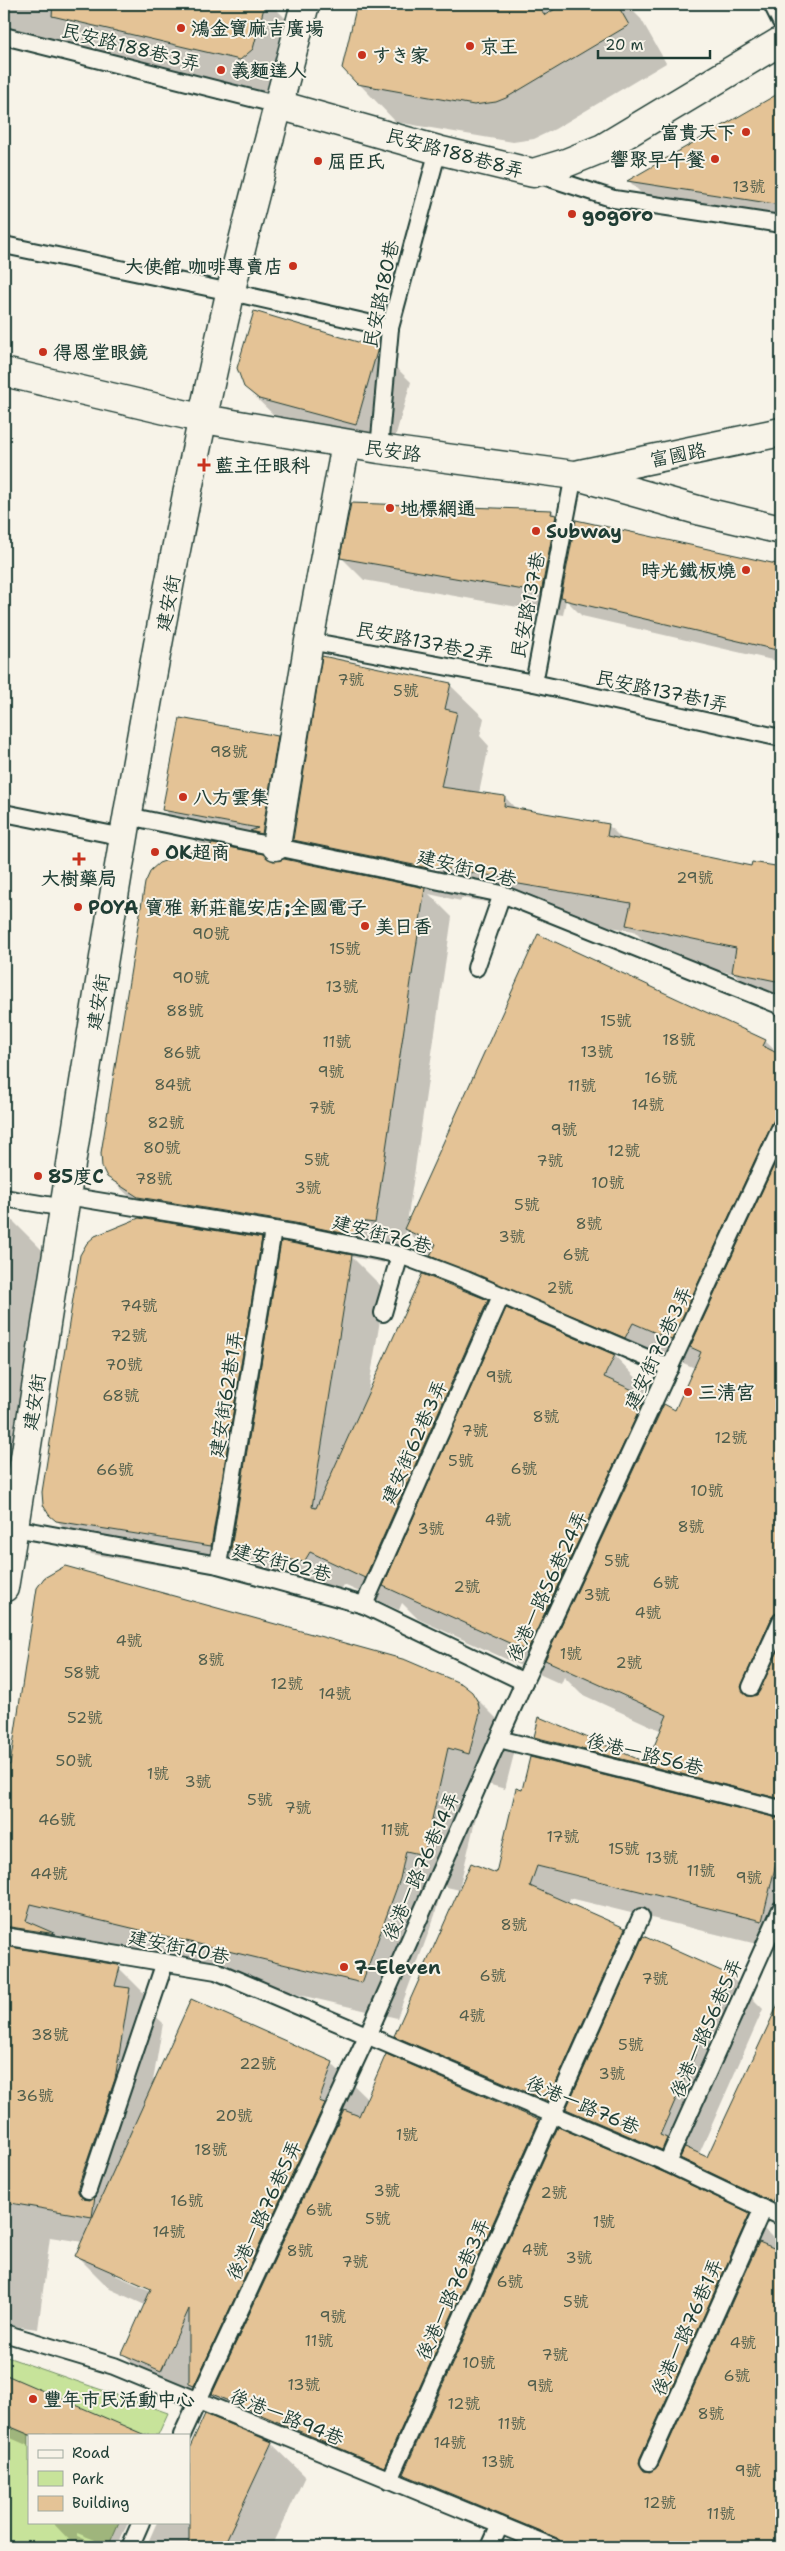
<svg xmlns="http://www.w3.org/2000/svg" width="785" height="2551" font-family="'Shantell Sans','LXGW WenKai TC','Klee One',sans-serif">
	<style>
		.green { fill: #c7e39a; stroke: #739067 }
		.shadow { fill: #0003; fill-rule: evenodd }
		.building { fill: #e4c396; stroke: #1f3d34 }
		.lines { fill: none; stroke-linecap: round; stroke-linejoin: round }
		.lane-casing { stroke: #1f3d34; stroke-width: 20 }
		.street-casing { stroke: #1f3d34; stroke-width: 31 }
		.secondary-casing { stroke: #1f3d34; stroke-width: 31 }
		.lane { stroke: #f7f3e8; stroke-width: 16 }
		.street { stroke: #f7f3e8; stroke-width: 28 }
		.secondary { stroke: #f7f3e8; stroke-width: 28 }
		.poi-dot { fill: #c8321e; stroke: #f7f3e8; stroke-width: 2 }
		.labels { text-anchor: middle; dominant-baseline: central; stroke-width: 4; stroke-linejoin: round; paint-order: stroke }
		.number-label { font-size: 16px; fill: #505e4c }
		.poi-label { font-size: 19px; font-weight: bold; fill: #1f3d34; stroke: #f7f3e8; text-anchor: start }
		.street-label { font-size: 19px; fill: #1f3d34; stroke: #f7f3e8 }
	</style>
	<rect width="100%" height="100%" fill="#f7f3e8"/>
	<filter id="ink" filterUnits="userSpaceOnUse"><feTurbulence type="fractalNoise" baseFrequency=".02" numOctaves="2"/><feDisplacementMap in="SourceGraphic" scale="10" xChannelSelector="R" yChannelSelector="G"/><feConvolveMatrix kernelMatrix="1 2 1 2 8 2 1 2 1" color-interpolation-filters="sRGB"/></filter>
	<g filter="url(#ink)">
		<path class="green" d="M4,2356L168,2413L158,2435H29V2522H119L108,2547H4Z"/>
		<g class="shadow">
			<path d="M4,4H276L275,8L303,36L277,96L4,32Z"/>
			<path d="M358,4H542L550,13L567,4H626L641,19L666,63L555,129L534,139L513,142L396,122L344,68Z"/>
			<path d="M781,93V232L662,214L629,181Z"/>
			<path d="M377,349L411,382L389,458L279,420L245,387Z"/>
			<path d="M552,511L574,534L577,521L781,566V662L582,616L566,600L563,615L364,580L342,558Z"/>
			<path d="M450,685L484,718L480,736L489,746L479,793L505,797L516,809L608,825L624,841L752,868L753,863L781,868V1008L766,1005L735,974L661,958L634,931L548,916L543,911L461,898V901L429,894L452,917L407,1223L765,1041L781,1056V1950L570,1898L568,1905L624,1929L640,1946L730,1976L763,2009L699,2154L708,2158L781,2001V2222L715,2191L429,2069L396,2036L460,1890L442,1886L435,1915L397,2018L67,1940L61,1957L117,1966L152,2001L150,2011L163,2023L152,2087L332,2064L367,2098L387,2056L539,2121L555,2137L749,2214L780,2245L777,2251L781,2253V2547H538L156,2387L123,2353L145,2305L110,2289L77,2256L83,2242L50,2237L38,2329L4,2325V1957L19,1950L55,1956L29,1937L4,1911V1783L7,1766L471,1693L508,1730L515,1750L505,1789L484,1783L459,1889L496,1875L523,1791L566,1767L536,1737L647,1764L662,1731L581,1694L564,1677L561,1684L418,1619L402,1603L399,1610L344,1585L338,1594L265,1582L247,1563L244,1579L91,1554L50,1514L164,1223L137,1204L108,1176L211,846L197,843L164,810L277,737L306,766ZM299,844L322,868L296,862ZM263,856L279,859L281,861L273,863ZM406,1230L466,1290L659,1371L667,1356L695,1368L676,1411L661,1413L644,1396L648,1390L615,1356L507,1310L504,1318L487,1301L423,1276L368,1393L385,1290L352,1257L384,1263L386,1249L403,1251ZM263,1241L282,1244L280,1258ZM115,2272L157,2291L156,2293L115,2275Z"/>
			<path d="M4,1216L14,1222L48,1256L4,1532Z"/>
			<path d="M4,2375L135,2432L138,2435H29V2446L6,2436L4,2434Z"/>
			<path d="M205,2416L271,2443L305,2476L272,2547H146L157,2522H189V2452Z"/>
			<path d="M52,2522H128L117,2547H79L74,2545ZM77,2533L95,2540L94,2543L77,2536Z"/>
		</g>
		<g class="building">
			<path d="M53,4H265L253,49L240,60L52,16Z"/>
			<path d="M357,4H536L545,15L564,4H617L629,25L506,98L496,102L474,105L357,84L342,68Z"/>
			<path d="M781,92V205L627,181Z"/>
			<path d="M254,311L378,348L356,425L259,399L244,387L237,368Z"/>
			<path d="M351,503L552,510L551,514L556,515L541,593L340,558Z"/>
			<path d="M576,520L781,565V651L564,600L565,598L561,597Z"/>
			<path d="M322,656L451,683L445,709L457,712L441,787L505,796L504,806L609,824L607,836L751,866L752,862L781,867V982L732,972L736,948L626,925L631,903L513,883L514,879L428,866V868L293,840Z"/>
			<path d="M180,718L278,736L262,834L250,831L258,828L162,810Z"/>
			<path d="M213,844L263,854L273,861L284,859L425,888L375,1223L358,1221L356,1236L295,1223L138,1197L107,1177L102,1167L101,1153L145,883L151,870L159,863Z"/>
			<path d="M538,934L766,1040L763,1046L781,1055V1117L772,1123L672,1340L633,1323L625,1338L430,1256L436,1244L404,1229Z"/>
			<path d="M781,1150V1611L772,1617L741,1687L747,1696L757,1695L781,1645V1799L534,1737L539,1717L647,1763L667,1715L545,1660L664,1404L675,1410L701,1352L690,1347Z"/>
			<path d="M139,1218L262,1238L211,1546L56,1521L49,1515L43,1505L42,1492L80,1255L87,1243L95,1236Z"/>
			<path d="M281,1241L352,1255L312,1507L316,1508L422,1274L488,1300L365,1578L310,1552L304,1562L231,1549Z"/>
			<path d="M506,1308L615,1355L604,1377L646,1396L527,1651L383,1586Z"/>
			<path d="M65,1566L406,1660L462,1684L472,1692L478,1702L480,1713L469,1754L448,1748L424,1855L406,1851L400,1879L362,1983L31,1904L26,1921L56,1934L4,1926V1764L10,1765L37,1588L44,1578Z"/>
			<path d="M530,1757L781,1819V1843L762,1921L537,1866L530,1886L625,1928L548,2101L394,2036L471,1863L496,1873L516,1788L522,1790Z"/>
			<path d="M643,1936L730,1975L660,2135L667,2138L662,2150L566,2109Z"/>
			<path d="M4,1946L118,1965L120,1967L115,1986L130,1988L115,2079L78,2187V2192L84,2199L90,2200L95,2196L92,2217L4,2202Z"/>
			<path d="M781,1998V2182L772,2202L680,2158L685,2147L707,2157Z"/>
			<path d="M191,1999L333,2062L319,2101L325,2103L194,2386L189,2384V2309L161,2371L122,2354L151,2289L75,2256Z"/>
			<path d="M386,2054L539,2120L384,2467L212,2394L344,2110L359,2116Z"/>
			<path d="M558,2127L663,2172L750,2213L640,2458L639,2463L644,2471L650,2472L658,2466L759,2242L781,2251V2547H569L562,2544L557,2538L403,2474Z"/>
			<path d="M4,2374L145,2435H30L4,2424Z"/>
			<path d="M205,2414L272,2442L223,2547H189V2449Z"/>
		</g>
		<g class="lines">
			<g class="lane-casing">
				<g id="lane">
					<path d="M772,4L781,22"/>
					<path d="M4,36L279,105"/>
					<path d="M534,173L614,199L781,224"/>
					<path d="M4,245L231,292L390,328"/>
					<path d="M379,449L390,328L438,150"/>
					<path d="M309,641L534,683L781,738"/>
					<path d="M534,683L574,475"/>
					<path d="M4,813L124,837"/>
					<path d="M128,816L502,894L779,1005L781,1008"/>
					<path d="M476,968L502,894"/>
					<path d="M67,1196L293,1233L400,1255L466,1280L670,1368"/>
					<path d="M4,1198L65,1208"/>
					<path d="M383,1313L400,1255"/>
					<path d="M14,1528L218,1565L364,1605L524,1682"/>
					<path d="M218,1565L273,1230"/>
					<path d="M364,1605L501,1296"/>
					<path d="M751,1687L781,1621"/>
					<path d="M499,1739L781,1809"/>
					<path d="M4,1936L216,1971L667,2163L781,2217"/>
					<path d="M667,2163L781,1909"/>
					<path d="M88,2190L165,1962"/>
					<path d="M4,2333L114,2366L553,2547"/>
					<path d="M182,2435L367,2036L524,1682L781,1127"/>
					<path d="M649,2462L763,2208"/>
					<path d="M389,2480L641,1917"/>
					<path d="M130,2547L141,2522"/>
					<path d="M490,2547L500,2525"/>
				</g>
			</g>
			<g class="street-casing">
				<g id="street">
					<path d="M279,105L438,150L533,173L566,163L603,148L781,41"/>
					<path d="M276,846L309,641L346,444"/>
					<path d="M4,1588C75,1156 132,721 230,294C253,197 280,100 305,4"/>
				</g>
			</g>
			<g class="secondary-casing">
				<g id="secondary">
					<path d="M4,372L204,419L379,449L574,475L701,511L781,530"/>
					<path d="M580,474L781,432"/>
				</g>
			</g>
			<use href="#lane" class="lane"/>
			<use href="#street" class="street"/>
			<use href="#secondary" class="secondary"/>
		</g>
	</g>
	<g class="poi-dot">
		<circle cx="181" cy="28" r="5"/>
		<circle cx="470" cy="46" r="5"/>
		<circle cx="362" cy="55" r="5"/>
		<circle cx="221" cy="70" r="5"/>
		<circle cx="746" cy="132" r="5"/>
		<circle cx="715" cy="159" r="5"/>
		<circle cx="318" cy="161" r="5"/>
		<circle cx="572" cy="214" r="5"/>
		<circle cx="293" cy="266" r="5"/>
		<circle cx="43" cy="352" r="5"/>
		<path d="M201.5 457.5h5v5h5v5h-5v5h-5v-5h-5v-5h5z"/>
		<circle cx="390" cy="508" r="5"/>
		<circle cx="536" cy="531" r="5"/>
		<circle cx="746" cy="570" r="5"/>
		<circle cx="183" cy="797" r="5"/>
		<circle cx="155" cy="852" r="5"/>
		<path d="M76.5 851.5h5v5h5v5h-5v5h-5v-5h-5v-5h5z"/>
		<circle cx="78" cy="907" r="5"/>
		<circle cx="365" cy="926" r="5"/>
		<circle cx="38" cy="1176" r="5"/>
		<circle cx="688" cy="1392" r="5"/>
		<circle cx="344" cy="1967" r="5"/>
		<circle cx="33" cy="2399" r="5"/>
	</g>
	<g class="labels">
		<g class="number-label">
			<text x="749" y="186">13號</text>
			<text x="351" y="679">7號</text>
			<text x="406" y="690">5號</text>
			<text x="229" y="751">98號</text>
			<text x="695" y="877">29號</text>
			<text x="211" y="933">90號</text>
			<text x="345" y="948">15號</text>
			<text x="191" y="977">90號</text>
			<text x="342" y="986">13號</text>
			<text x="185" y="1010">88號</text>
			<text x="616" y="1020">15號</text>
			<text x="679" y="1039">18號</text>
			<text x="337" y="1041">11號</text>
			<text x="597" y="1051">13號</text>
			<text x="182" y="1052">86號</text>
			<text x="331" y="1071">9號</text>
			<text x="661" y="1077">16號</text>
			<text x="173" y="1084">84號</text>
			<text x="582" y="1085">11號</text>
			<text x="648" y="1104">14號</text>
			<text x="322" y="1107">7號</text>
			<text x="166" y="1122">82號</text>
			<text x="564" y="1129">9號</text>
			<text x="162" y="1147">80號</text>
			<text x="624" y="1150">12號</text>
			<text x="317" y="1159">5號</text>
			<text x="550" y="1160">7號</text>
			<text x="154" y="1178">78號</text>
			<text x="608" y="1182">10號</text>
			<text x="308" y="1187">3號</text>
			<text x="527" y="1204">5號</text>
			<text x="589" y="1223">8號</text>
			<text x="512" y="1236">3號</text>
			<text x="576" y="1254">6號</text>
			<text x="560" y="1287">2號</text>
			<text x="139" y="1305">74號</text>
			<text x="129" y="1335">72號</text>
			<text x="124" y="1364">70號</text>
			<text x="499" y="1376">9號</text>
			<text x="121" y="1395">68號</text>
			<text x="546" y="1416">8號</text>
			<text x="475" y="1430">7號</text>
			<text x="731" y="1437">12號</text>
			<text x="461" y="1460">5號</text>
			<text x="524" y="1468">6號</text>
			<text x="115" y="1469">66號</text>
			<text x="707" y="1490">10號</text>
			<text x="498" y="1519">4號</text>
			<text x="691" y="1526">8號</text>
			<text x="431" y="1528">3號</text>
			<text x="617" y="1560">5號</text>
			<text x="666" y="1582">6號</text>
			<text x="467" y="1586">2號</text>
			<text x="597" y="1594">3號</text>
			<text x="648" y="1612">4號</text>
			<text x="129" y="1640">4號</text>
			<text x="571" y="1653">1號</text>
			<text x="211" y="1659">8號</text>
			<text x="629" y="1662">2號</text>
			<text x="82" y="1672">58號</text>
			<text x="287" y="1683">12號</text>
			<text x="335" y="1693">14號</text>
			<text x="85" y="1717">52號</text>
			<text x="74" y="1760">50號</text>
			<text x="158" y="1773">1號</text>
			<text x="198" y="1781">3號</text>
			<text x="260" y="1799">5號</text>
			<text x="298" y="1807">7號</text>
			<text x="57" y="1819">46號</text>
			<text x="395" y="1829">11號</text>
			<text x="563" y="1836">17號</text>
			<text x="624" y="1848">15號</text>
			<text x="662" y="1857">13號</text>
			<text x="701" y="1870">11號</text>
			<text x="49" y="1873">44號</text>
			<text x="749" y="1877">9號</text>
			<text x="514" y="1924">8號</text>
			<text x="493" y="1975">6號</text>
			<text x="655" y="1978">7號</text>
			<text x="472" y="2015">4號</text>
			<text x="50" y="2034">38號</text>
			<text x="631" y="2044">5號</text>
			<text x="258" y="2063">22號</text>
			<text x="612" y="2073">3號</text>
			<text x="35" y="2095">36號</text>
			<text x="234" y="2115">20號</text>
			<text x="407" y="2134">1號</text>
			<text x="211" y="2149">18號</text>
			<text x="387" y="2190">3號</text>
			<text x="554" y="2192">2號</text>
			<text x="187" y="2200">16號</text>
			<text x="319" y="2209">6號</text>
			<text x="378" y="2218">5號</text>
			<text x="604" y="2221">1號</text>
			<text x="169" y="2231">14號</text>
			<text x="535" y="2249">4號</text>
			<text x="300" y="2250">8號</text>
			<text x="579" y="2257">3號</text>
			<text x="355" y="2261">7號</text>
			<text x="510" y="2281">6號</text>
			<text x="576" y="2301">5號</text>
			<text x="333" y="2316">9號</text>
			<text x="319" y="2340">11號</text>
			<text x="743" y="2342">4號</text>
			<text x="555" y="2354">7號</text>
			<text x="479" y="2362">10號</text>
			<text x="737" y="2375">6號</text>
			<text x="304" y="2384">13號</text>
			<text x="540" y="2385">9號</text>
			<text x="464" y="2403">12號</text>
			<text x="711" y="2413">8號</text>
			<text x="512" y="2423">11號</text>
			<text x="450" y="2442">14號</text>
			<text x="498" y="2461">13號</text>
			<text x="748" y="2470">9號</text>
			<text x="660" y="2502">12號</text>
			<text x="721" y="2513">11號</text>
		</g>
		<g class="poi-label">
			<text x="191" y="28">鴻金寶麻吉廣場</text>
			<text x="480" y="46">京王</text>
			<text x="372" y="55">すき家</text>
			<text x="231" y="70">義麵達人</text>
			<text x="736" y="132" text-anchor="end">富貴天下</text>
			<text x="705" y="159" text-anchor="end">響聚早午餐</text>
			<text x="328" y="161">屈臣氏</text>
			<text x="582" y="214">gogoro</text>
			<text x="283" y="266" text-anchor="end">大使館 咖啡專賣店</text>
			<text x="53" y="352">得恩堂眼鏡</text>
			<text x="215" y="465">藍主任眼科</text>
			<text x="400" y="508">地標網通</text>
			<text x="546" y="531">Subway</text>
			<text x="736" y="570" text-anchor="end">時光鐵板燒</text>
			<text x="193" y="797">八方雲集</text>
			<text x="165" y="852">OK超商</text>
			<text x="79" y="878" text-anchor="middle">大樹藥局</text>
			<text x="88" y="907">POYA 寶雅 新莊龍安店;全國電子</text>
			<text x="375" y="926">美日香</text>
			<text x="48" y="1176">85度C</text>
			<text x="698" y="1392">三清宮</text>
			<text x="354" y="1967">7-Eleven</text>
			<text x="43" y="2399">豐年市民活動中心</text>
		</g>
		<g class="street-label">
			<text transform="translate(131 47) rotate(14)">民安路188巷3弄</text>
			<text transform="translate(455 153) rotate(15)">民安路188巷8弄</text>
			<text transform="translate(381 294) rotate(-78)">民安路180巷</text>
			<text transform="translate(393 451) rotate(8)">民安路</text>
			<text transform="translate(678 455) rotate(-11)">富國路</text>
			<text transform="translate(168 603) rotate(-79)">建安街</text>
			<text transform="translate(528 605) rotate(-79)">民安路137巷</text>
			<text transform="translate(425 642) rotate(11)">民安路137巷2弄</text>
			<text transform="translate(662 691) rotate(12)">民安路137巷1弄</text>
			<text transform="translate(467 868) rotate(14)">建安街92巷</text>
			<text transform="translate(98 1002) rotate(-81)">建安街</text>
			<text transform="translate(382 1234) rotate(15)">建安街76巷</text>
			<text transform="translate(658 1348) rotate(-65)">建安街76巷3弄</text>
			<text transform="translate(226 1394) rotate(-81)">建安街62巷1弄</text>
			<text transform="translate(34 1402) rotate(-81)">建安街</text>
			<text transform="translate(414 1442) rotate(-66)">建安街62巷3弄</text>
			<text transform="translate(282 1562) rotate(15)">建安街62巷</text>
			<text transform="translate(547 1586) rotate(-65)">後港一路56巷24弄</text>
			<text transform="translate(645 1754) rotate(14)">後港一路56巷</text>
			<text transform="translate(421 1866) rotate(-66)">後港一路76巷14弄</text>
			<text transform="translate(179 1947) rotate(12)">建安街40巷</text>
			<text transform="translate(706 2028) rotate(-66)">後港一路56巷5弄</text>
			<text transform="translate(583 2105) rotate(23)">後港一路76巷</text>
			<text transform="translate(264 2210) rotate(-65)">後港一路76巷5弄</text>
			<text transform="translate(453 2289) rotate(-66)">後港一路76巷3弄</text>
			<text transform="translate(687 2327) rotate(-66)">後港一路76巷1弄</text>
			<text transform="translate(287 2417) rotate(22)">後港一路94巷</text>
		</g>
	</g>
	<rect width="785" height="2551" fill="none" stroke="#f7f3e8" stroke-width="20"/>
	<rect x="10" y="10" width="765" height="2531" fill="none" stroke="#1f3d34" stroke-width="2" filter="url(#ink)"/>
	<rect x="28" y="2434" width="162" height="90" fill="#f7f3e8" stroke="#a1aaa0"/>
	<rect x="38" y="2450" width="25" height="8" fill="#f7f3e8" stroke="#a1aaa0"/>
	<text x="72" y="2458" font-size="15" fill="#1f3d34">Road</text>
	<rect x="38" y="2471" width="25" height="15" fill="#c7e39a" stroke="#a1aaa0"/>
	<text x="72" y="2484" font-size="15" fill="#1f3d34">Park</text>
	<rect x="38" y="2496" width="25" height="15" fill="#e4c396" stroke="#a1aaa0"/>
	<text x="72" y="2508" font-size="15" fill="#1f3d34">Building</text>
	<path d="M598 50v8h112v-8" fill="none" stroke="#1f3d34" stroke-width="2.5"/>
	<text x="605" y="50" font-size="15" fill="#1f3d34" stroke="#f7f3e8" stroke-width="4" paint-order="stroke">20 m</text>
</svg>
